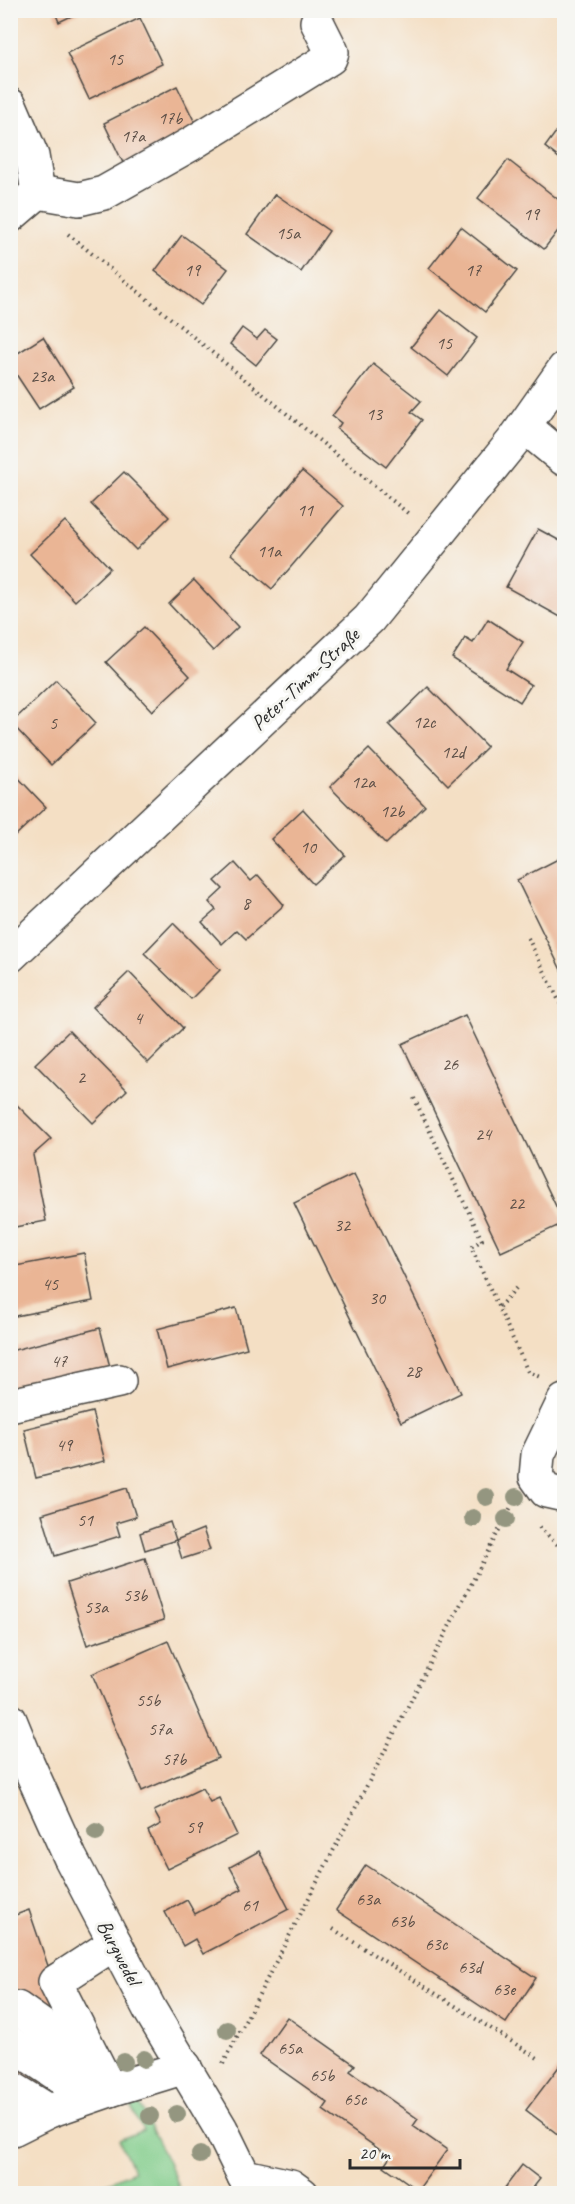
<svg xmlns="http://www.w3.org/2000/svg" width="575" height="2204" font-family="Caveat,sans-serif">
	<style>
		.green { fill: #81cc8a; stroke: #567c5a; stroke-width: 1.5 }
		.building { fill: #eab595 }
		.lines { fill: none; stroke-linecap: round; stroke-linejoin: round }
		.minor-casing { stroke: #494642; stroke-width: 36 }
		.path { stroke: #494642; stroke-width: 4; stroke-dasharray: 1.5 4.5; stroke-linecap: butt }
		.minor { stroke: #fff; stroke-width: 33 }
		.tree { fill: #949680 }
		.labels { text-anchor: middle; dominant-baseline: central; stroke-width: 6; stroke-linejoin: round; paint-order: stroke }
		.number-label { font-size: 18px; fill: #5b4e46 }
		.street-label { font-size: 21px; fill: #2b2b2b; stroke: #f6f6f2 }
	</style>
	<rect width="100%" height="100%" fill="#f6f6f2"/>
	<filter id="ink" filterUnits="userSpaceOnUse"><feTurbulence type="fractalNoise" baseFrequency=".0167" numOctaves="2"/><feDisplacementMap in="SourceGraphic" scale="12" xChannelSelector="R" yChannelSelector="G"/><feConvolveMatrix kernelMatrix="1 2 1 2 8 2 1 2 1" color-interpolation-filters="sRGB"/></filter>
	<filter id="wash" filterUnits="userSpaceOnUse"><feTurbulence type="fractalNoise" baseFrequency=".008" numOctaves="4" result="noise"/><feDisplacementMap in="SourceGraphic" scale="24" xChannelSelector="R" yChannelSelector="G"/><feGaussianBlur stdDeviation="1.35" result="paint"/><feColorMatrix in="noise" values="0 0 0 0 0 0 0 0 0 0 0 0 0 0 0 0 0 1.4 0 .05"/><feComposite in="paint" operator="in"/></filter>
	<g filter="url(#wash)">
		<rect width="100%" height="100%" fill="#f4dfc4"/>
		<path class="green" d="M137,2099L173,2173L180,2193L81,2194L134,2171L119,2140L143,2130L128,2101Z"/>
		<g id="blocks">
			<g class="building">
				<path d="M54,10H84L59,22Z"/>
				<path d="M140,18L162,64L89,99L67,53Z"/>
				<path d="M177,86L199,131L125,167L104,123Z"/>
				<path d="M564,121V162L545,147Z"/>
				<path d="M508,160L564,204V223L544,249L478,198Z"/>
				<path d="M275,194L329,231L301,272L247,234Z"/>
				<path d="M461,227L517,271L485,312L429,268Z"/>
				<path d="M182,235L228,269L201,305L155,271Z"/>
				<path d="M441,310L477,338L448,376L411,347Z"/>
				<path d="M242,328L257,339L265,330L277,339L256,365L230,344Z"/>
				<path d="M43,337L74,387L39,409L10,365V358Z"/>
				<path d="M373,364L421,401L411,412L422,420L386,467L337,429L341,423L332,416Z"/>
				<path d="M302,471L343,506L272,589L231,554Z"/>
				<path d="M124,472L169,517L136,550L91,504Z"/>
				<path d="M65,521L110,568L75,601L30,554Z"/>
				<path d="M538,529L564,543V619L506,587Z"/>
				<path d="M194,580L238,627L213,651L169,604Z"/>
				<path d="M488,619L523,642L506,669L531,685L520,702L452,658L465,638L473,643Z"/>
				<path d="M144,627L190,676L152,711L106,662Z"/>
				<path d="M56,680L96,723L51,765L11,723Z"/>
				<path d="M428,687L487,747L448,785L389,725Z"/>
				<path d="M369,749L425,806L386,844L330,787Z"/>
				<path d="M10,769L46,807L15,836L10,831Z"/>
				<path d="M303,809L345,855L313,884L271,839Z"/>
				<path d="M564,856V976L517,880Z"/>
				<path d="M235,863L251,881L258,875L284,905L246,939L237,930L222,944L202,922L216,910L209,902L223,889L215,881Z"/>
				<path d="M173,923L220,970L191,999L144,953Z"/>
				<path d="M129,972L183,1028L148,1063L93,1007Z"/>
				<path d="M465,1015L564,1223L501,1252L402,1044Z"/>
				<path d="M69,1031L127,1090L93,1123L35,1064Z"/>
				<path d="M10,1098L51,1139L33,1155L46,1221L10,1228Z"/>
				<path d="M354,1174L461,1393L401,1422L294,1203Z"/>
				<path d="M84,1253L93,1301L10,1317V1267Z"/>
				<path d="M236,1308L247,1348L167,1369L157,1329Z"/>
				<path d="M100,1328L111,1371L10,1392V1351Z"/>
				<path d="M92,1412L105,1461L36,1478L24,1429Z"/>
				<path d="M127,1488L136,1517L116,1523L120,1536L55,1556L42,1514Z"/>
				<path d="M170,1522L176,1540L145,1550L140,1533Z"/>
				<path d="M203,1529L210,1550L182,1559L176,1540Z"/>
				<path d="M145,1558L164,1620L87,1645L67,1583Z"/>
				<path d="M168,1641L218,1758L142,1791L92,1674Z"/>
				<path d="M202,1788L210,1802L219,1798L237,1835L167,1869L148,1831L161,1824L154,1811Z"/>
				<path d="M259,1851L289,1909L203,1954L195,1939L183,1946L165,1912L187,1900L195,1914L242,1889L230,1867Z"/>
				<path d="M366,1865L536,1978L506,2023L336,1910Z"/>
				<path d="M29,1910L48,1966L57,1961L95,2069L10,2100V1917Z"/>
				<path d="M287,2017L355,2065L350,2071L418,2119L413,2126L447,2150L418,2190L384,2166L390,2157L323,2110L328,2103L260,2055Z"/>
				<path d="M564,2060V2139L526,2110Z"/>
				<path d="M522,2165L540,2179L529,2193H501Z"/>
			</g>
		</g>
	</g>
	<g filter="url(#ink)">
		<use href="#blocks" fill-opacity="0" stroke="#494642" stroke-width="1.5"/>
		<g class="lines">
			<g class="minor-casing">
				<g id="minor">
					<path d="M10,105L32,156L38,192L10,216"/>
					<path d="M38,192L79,199L104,193L191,144L330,58L332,52L317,22"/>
					<path d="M524,426L564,459"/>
					<path d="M10,956L369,619L514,440L564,369"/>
					<path d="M564,1401L538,1455L536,1477L546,1491L564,1495"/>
					<path d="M10,1405L119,1381"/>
					<path d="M10,1720L28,1764L70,1857L150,2010L221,2129L244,2176L259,2194"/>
					<path d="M115,1943L55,1982L110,2090L185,2067"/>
					<path d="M17,2008L59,2038L81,2072"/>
					<path d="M10,2043L90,2096"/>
					<path d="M10,2087L49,2111"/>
					<path d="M10,2128L13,2129L49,2111L110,2090"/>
					<path d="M244,2176L291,2186L302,2194"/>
				</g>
			</g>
			<g class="path">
				<path d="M68,234L410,515"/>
				<path d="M528,938L564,1011"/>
				<path d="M414,1098L482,1240L471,1247L528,1372L540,1377"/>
				<path d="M499,1307L517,1287"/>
				<path d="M539,1527L564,1551"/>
				<path d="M333,1929L541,2060"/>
				<path d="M223,2064L513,1503"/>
			</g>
			<use href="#minor" class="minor"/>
		</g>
		<g class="tree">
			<circle cx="486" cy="1497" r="9"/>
			<circle cx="516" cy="1497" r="9"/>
			<circle cx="473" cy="1518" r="9"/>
			<circle cx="506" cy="1519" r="9"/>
			<circle cx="96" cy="1832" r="9"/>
			<circle cx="227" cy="2030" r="9"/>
			<circle cx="144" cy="2059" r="9"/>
			<circle cx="124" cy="2062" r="9"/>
			<circle cx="177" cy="2114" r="9"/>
			<circle cx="150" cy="2116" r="9"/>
			<circle cx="200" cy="2155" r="9"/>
		</g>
	</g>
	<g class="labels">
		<g class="number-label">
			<text x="115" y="59">15</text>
			<text x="170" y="118">17b</text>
			<text x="133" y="136">17a</text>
			<text x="531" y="214">19</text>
			<text x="288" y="233">15a</text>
			<text x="192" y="270">19</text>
			<text x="473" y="270">17</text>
			<text x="444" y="343">15</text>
			<text x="42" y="376">23a</text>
			<text x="374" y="414">13</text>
			<text x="305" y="510">11</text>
			<text x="269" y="551">11a</text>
			<text x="424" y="722">12c</text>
			<text x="53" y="723">5</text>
			<text x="453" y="752">12d</text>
			<text x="363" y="782">12a</text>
			<text x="392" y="811">12b</text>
			<text x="308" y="847">10</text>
			<text x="246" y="903">8</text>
			<text x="138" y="1018">4</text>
			<text x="450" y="1064">26</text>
			<text x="81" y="1077">2</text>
			<text x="483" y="1134">24</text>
			<text x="516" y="1203">22</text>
			<text x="342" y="1225">32</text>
			<text x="50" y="1284">45</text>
			<text x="377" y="1298">30</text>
			<text x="59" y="1361">47</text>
			<text x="413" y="1371">28</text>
			<text x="64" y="1445">49</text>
			<text x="85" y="1520">51</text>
			<text x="135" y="1595">53b</text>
			<text x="96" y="1607">53a</text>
			<text x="148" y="1700">55b</text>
			<text x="160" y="1729">57a</text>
			<text x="174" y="1759">57b</text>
			<text x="194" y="1827">59</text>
			<text x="368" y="1899">63a</text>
			<text x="250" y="1905">61</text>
			<text x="402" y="1921">63b</text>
			<text x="436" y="1944">63c</text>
			<text x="470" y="1967">63d</text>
			<text x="504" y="1989">63e</text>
			<text x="290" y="2048">65a</text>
			<text x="322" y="2075">65b</text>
			<text x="355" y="2099">65c</text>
		</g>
		<g class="street-label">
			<text transform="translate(305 679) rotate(-43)">Peter-Timm-Straße</text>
			<text transform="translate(119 1952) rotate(62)">Burgwedel</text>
		</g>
	</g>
	<rect width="575" height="2204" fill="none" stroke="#f6f6f2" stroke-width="36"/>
	<path d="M350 2159v9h110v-9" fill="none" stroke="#2b2b2b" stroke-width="3"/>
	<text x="359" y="2159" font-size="18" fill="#2b2b2b" stroke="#f6f6f2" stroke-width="4.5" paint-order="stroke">20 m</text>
</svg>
